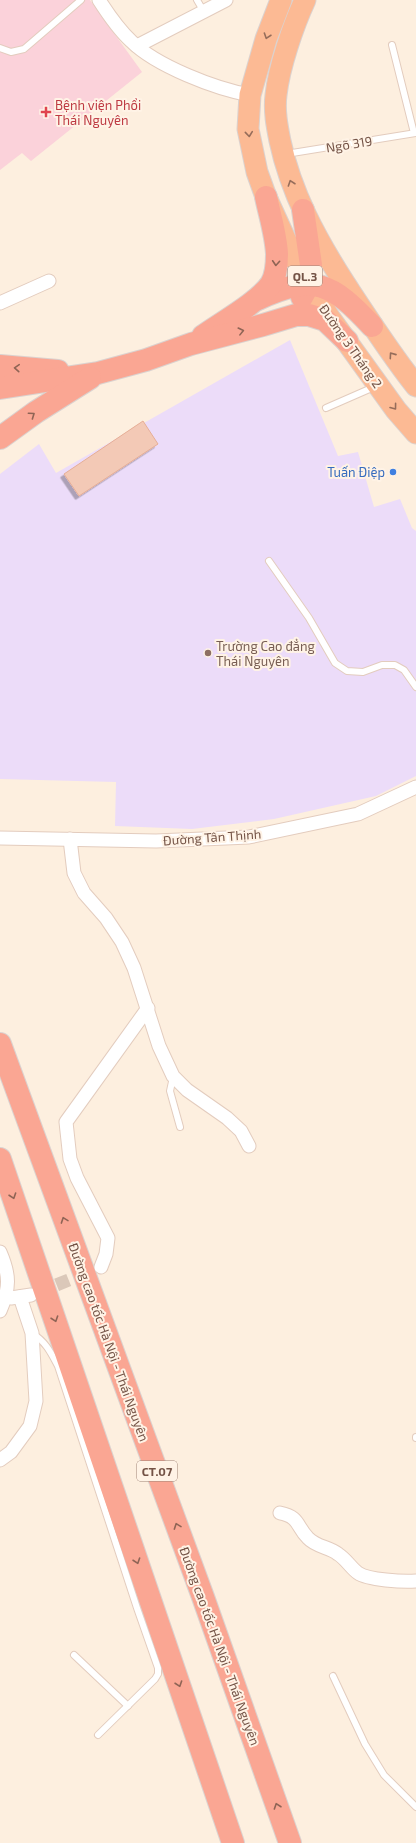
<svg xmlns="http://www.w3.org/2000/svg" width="416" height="1843" font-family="'Exo 2',sans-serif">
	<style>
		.education { fill: #ecdcf9 }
		.medical { fill: #fbd2da }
		.building { fill: #f3c9b6; stroke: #e6ae96; filter: url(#shadow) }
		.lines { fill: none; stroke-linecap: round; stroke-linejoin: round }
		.minor-tunnel { stroke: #dbc8b9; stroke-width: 13; stroke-dasharray: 13 6; stroke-linecap: butt }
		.service-casing { stroke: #e3ccbe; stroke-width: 8 }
		.minor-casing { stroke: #e3ccbe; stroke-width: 15 }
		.trunk-casing { stroke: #dbd2cf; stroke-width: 23 }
		.motorway-casing { stroke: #dbd2cf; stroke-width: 24 }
		.service { stroke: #fff; stroke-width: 6 }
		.minor { stroke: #fff; stroke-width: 13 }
		.trunk { stroke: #fcba94; stroke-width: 21 }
		.motorway { stroke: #faa693; stroke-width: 22 }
		.oneway { stroke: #966d5a }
		.oneway2 { stroke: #8f6455 }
		.health-dot { fill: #e0444e; stroke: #fff3e6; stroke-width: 1.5 }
		.shop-dot { fill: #3f7fe0; stroke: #fff3e6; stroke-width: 1.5 }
		.education-dot { fill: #8d6e63; stroke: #fff3e6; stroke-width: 1.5 }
		.labels { text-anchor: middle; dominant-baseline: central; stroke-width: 4; stroke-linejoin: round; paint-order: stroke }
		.shield { fill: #fff3e6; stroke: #9e8376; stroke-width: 1 }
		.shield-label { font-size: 12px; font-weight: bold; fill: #745346 }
		.health-label { font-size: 13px; fill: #be3a42; stroke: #fff3e6; text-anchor: start }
		.street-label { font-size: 13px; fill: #745346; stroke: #fff3e6 }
		.shop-label { font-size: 13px; fill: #366cbe; stroke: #fff3e6; text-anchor: end }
		.education-label { font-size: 13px; fill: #785e54; stroke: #fff3e6; text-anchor: start }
	</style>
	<defs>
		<filter id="shadow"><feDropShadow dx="-3.5" dy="3.5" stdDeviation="0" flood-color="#0004"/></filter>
	</defs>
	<rect width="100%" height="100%" fill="#fdefdf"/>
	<path class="education" d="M290,340L338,456L358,452L374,507L400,499L412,528L416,531V776L376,796L274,819L192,829L115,826L116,782L0,779V474L39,444L56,473Z"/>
	<path class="medical" d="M0,0H90L142,72L31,161L22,153L0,170Z"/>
	<path class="building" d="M143,421L158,444L79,496L64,474Z"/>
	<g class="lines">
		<path class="minor-tunnel" d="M39,1292L91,1271"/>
		<g class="service-casing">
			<g id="service">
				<path d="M197,0L204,12"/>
				<path d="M392,45L414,133"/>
				<path d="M0,48L11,52L24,49L81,0"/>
				<path d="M286,154L416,133"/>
				<path d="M326,408L374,387"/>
				<path d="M269,561L309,618L335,663L347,671L363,672L382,665H395L404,670L416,687"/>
				<path d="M173,1077L170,1091L180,1127"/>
				<path d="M33,1334C46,1342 51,1353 58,1366L137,1608L158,1668V1674L155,1679L98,1735"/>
				<path d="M416,1437V1438"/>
				<path d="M74,1655L128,1706"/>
				<path d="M333,1676L365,1744L384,1775L416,1807"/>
			</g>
		</g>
		<g class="minor-casing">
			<g id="minor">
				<path d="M99,0C108,14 118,29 131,41C156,66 216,89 250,95"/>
				<path d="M137,46L226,0"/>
				<path d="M0,303L49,281"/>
				<path d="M0,838L156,841L249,837L358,814L416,787"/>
				<path d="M70,839L74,873L84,893L106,918L122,942L134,968L159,1046L173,1076L187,1090L227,1118L241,1131L249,1146"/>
				<path d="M0,1252C10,1275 10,1288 0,1311"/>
				<path d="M101,1267L106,1254L108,1238L77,1178L70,1159L66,1122L148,1008"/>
				<path d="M11,1298L31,1295"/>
				<path d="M0,1460L11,1452L30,1426L36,1401L32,1333L20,1297"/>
				<path d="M280,1513C300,1517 296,1526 308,1538C316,1547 330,1547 338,1554C346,1559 351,1568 358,1573C368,1580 403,1582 416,1581"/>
			</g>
		</g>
		<g class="trunk-casing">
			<g id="trunk">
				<path d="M281,0L266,39L250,95L248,129L257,172L266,197L292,254L329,317L396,410L416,433"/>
				<path d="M305,0C293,26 279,67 276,95C274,111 277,126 280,141C291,193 316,239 345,284C368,319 390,353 416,386"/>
			</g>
		</g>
		<g class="motorway-casing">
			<g id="motorway">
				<path d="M302,297L309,284L311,265L303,210"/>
				<path d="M258,299C314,273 332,283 372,326"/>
				<path d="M203,336C221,323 259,302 271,284C276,276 277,264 277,254C276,235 270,216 266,197"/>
				<path d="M0,366L58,371"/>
				<path d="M0,388L98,373L146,360L191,344L263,325L296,315H309L325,320L347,341"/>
				<path d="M0,438L36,412L90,378"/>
				<path d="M0,1044L203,1597L290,1843"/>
				<path d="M0,1159L233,1843"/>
			</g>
		</g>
		<use href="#service" class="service"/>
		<use href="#minor" class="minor"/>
		<use href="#trunk" class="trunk"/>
		<use href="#motorway" class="motorway"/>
	</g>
	<defs><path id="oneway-chevron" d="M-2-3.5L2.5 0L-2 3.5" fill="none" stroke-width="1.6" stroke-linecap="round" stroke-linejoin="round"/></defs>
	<g class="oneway">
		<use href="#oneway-chevron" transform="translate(267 36) rotate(109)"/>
		<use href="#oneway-chevron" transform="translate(249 134) rotate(84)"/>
		<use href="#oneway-chevron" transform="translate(291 183) rotate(-109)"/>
		<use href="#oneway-chevron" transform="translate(392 355) rotate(-125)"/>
		<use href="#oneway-chevron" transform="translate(394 407) rotate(53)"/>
	</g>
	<g class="oneway2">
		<use href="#oneway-chevron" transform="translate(276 263) rotate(94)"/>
		<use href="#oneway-chevron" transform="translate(241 331) rotate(-14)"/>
		<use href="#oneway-chevron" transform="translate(17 368) rotate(-176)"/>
		<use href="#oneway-chevron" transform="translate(32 415) rotate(-35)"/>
		<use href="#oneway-chevron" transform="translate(13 1196) rotate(71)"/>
		<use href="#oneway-chevron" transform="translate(64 1220) rotate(-110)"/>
		<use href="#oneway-chevron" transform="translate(55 1319) rotate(71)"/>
		<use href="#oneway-chevron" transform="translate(177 1526) rotate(-110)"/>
		<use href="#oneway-chevron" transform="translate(137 1561) rotate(71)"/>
		<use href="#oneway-chevron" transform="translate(179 1684) rotate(71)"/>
		<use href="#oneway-chevron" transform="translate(277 1806) rotate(-109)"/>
	</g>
	<path class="health-dot" d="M44 106h4v4h4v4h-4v4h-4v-4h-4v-4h4z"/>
	<circle class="shop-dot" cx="393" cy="472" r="4"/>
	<circle class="education-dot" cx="208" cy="653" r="4"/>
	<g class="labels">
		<g class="shield">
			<rect x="288" y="266" width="34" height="20" rx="3"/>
			<rect x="137" y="1461" width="40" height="20" rx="3"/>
		</g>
		<g class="shield-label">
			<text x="305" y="276">QL.3</text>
			<text x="157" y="1471">CT.07</text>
		</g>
		<g class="health-label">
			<text x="55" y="105">Bệnh viện Phổi<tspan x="55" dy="15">Thái Nguyên</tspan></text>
		</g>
		<g class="street-label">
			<text transform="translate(349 144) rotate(-9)">Ngõ 319</text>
			<text transform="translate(351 346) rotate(55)">Đường 3 Tháng 2</text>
			<text transform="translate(212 837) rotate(-4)">Đường Tân Thịnh</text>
			<text transform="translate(109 1342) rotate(70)">Đường cao tốc Hà Nội - Thái Nguyên</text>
			<text transform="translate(220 1646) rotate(70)">Đường cao tốc Hà Nội - Thái Nguyên</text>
		</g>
		<g class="shop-label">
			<text x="385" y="472">Tuấn Điệp</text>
		</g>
		<g class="education-label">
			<text x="216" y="646">Trường Cao đẳng<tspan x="216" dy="15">Thái Nguyên</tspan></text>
		</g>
	</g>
</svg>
